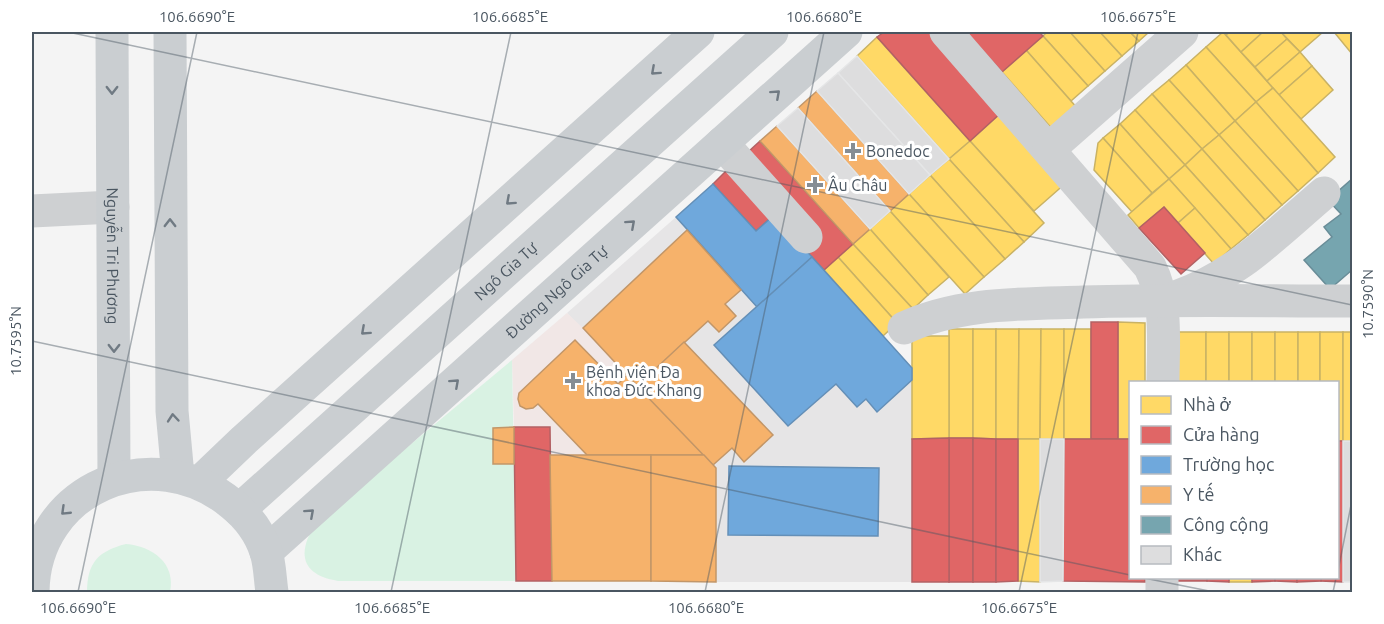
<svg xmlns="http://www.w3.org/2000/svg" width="1384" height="624" font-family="Ubuntu,sans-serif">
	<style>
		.education { fill: #e6e5e6 }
		.medical { fill: #f1e7e6 }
		.green { fill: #d9f2e3 }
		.homes { fill: #ffd966; stroke: #c9b264; stroke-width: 1.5 }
		.shops { fill: #e06666; stroke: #b36164; stroke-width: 1.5 }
		.schools { fill: #6fa8dc; stroke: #648fb7; stroke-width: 1.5 }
		.health { fill: #f6b26b; stroke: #c29668; stroke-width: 1.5 }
		.public { fill: #76a5af; stroke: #698d98; stroke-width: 1.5 }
		.building { fill: #ddddde; stroke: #e5e6e7; stroke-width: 1.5 }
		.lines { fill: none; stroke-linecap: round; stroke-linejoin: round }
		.minor { stroke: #ced0d2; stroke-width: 33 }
		.major { stroke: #caced1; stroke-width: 33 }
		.oneway { stroke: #707a83 }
		.ticks { fill: none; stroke: #4a5661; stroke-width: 1.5; stroke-opacity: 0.45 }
		.poi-dot { fill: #868d94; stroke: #fff; stroke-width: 2 }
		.labels { text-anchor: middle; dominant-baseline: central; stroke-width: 6; stroke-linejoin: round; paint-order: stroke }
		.poi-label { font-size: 16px; fill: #4a5661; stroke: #fff; text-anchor: start }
		.street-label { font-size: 16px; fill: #4a5661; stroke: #fff }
		.neatline { fill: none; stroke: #4a5661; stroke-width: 2 }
		.ticks-label { font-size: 15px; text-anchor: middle; fill: #4a5661 }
	</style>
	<rect width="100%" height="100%" fill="#f4f4f4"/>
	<path class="education" d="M676,217L756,306L812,257L912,368V582H716L637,386L567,313Z"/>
	<path class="medical" d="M567,313L583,328L704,455H550V427H514L512,360Z"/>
	<g class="green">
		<path d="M512,360L516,581H338C300,575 297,552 316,523Z"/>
		<path d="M126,544C152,546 176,563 170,592H87C87,563 98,551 126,544Z"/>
	</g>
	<g class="homes">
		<path d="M1047,32H1070L1105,71L1088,86L1043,36Z"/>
		<path d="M1070,32H1100L1122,56L1105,71Z"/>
		<path d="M1100,32H1130L1139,41L1122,56Z"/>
		<path d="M1130,32H1149L1139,41Z"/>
		<path d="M1223,32L1273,88L1256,102L1206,47Z"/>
		<path d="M1230,32H1263L1241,52L1226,35Z"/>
		<path d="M1263,32H1281L1287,39L1255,67L1241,52Z"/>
		<path d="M1281,32H1323L1300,52Z"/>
		<path d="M1334,32H1352V54Z"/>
		<path d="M1043,36L1088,86L1071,101L1026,50Z"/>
		<path d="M877,37L970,141L949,159L857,56Z"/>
		<path d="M1287,39L1300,52L1267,81L1255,67Z"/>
		<path d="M1206,47L1256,102L1235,121L1186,65Z"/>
		<path d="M1026,50L1078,109L1054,131L1002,72Z"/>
		<path d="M1300,52L1312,66L1279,95L1267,81Z"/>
		<path d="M1186,65L1235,121L1219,135L1169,80Z"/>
		<path d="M1312,66L1333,90L1301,119L1279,95Z"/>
		<path d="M1169,80L1219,135L1202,149L1152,94Z"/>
		<path d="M1273,88L1335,157L1318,173L1256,102Z"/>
		<path d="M1152,94L1202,149L1185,165L1135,110Z"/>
		<path d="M1256,102L1318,173L1298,191L1235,121Z"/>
		<path d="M1135,110L1185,165L1169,179L1120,124Z"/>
		<path d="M1003,111L1067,182L1034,211L970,141Z"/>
		<path d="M1235,121L1298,191L1282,205L1219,135Z"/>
		<path d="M1120,124L1169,179L1152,193L1103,138Z"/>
		<path d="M1219,135L1282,205L1265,220L1202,149Z"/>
		<path d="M1103,138L1152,193L1132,212L1094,170L1098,143Z"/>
		<path d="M970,141L1044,223L1024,242L949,159Z"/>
		<path d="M1202,149L1265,220L1248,235L1185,165Z"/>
		<path d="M949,159L1024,242L1005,259L930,175Z"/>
		<path d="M1185,165L1248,235L1231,249L1169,179Z"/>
		<path d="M930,175L1005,259L984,277L909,194Z"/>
		<path d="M1169,179L1195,208L1178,223L1164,207L1139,228L1128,215Z"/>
		<path d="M909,194L984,277L965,294L890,211Z"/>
		<path d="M1195,208L1231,249L1214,264L1178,223Z"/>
		<path d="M890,211L949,277L928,295L870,229Z"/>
		<path d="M870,229L928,295L913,309L853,244Z"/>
		<path d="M853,244L913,309L897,323L838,257Z"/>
		<path d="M838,257L897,323L883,336L824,270Z"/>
		<path d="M1118,322L1145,323V382H1130V439H1118Z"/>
		<rect x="949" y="329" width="24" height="109"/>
		<path d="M973,329H996V439L973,438Z"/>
		<path d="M996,329H1019L1018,439H996Z"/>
		<path d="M1019,329H1041L1040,439H1018Z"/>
		<path d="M1041,329H1064V439H1040Z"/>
		<rect x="1064" y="329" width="27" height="110"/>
		<rect x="1177" y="332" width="29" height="50"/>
		<rect x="1206" y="332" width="23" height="50"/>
		<rect x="1229" y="332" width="23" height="50"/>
		<rect x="1252" y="332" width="23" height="50"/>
		<rect x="1275" y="332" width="23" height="50"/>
		<rect x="1298" y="332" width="22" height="50"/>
		<path d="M1320,332H1343V441H1338V382H1320Z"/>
		<rect x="1343" y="332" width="9" height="109"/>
		<path d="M912,336H949V438L912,439Z"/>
		<path d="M1018,439H1040V582L1018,581Z"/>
		<rect x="1229" y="578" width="23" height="4"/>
	</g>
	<g class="shops">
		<path d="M884,32H931L1003,111L970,141L877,37Z"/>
		<path d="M966,32H1039L1043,36L1002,72Z"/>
		<path d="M760,141L853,244L824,270L805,250L746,154Z"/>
		<path d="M730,167L774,215L756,231L713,184Z"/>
		<path d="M1164,207L1205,253L1181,274L1139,228Z"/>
		<rect x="1091" y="322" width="27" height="117"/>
		<path d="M514,427H550L552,581H516Z"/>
		<rect x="949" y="438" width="24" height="144"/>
		<path d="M949,438V582H912V439Z"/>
		<path d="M973,438L996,439V582H973Z"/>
		<path d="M996,439H1018V581L996,582Z"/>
		<path d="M1064,439H1130V578H1145V582L1063,581Z"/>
		<path d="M1338,441H1343V582L1321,581V578H1338Z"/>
		<rect x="1177" y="578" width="30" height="3"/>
		<path d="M1207,578H1229V582L1207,581Z"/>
		<path d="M1252,578H1275V581L1252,582Z"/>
		<path d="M1275,578H1297V582L1275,581Z"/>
		<path d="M1297,578H1321V581L1297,582Z"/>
	</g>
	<g class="schools">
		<path d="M713,184L756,231L774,215L812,257L757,307L676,217Z"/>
		<path d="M812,257L912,368V380L877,412L866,399L857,407L836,384L788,426L714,345Z"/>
		<path d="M729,466L879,468L878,536L728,535Z"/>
	</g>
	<g class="health">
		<path d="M817,91L909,194L890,211L798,108Z"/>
		<path d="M777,126L870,229L853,244L760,141Z"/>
		<path d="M687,230L741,290L725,304L736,316L719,332L708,321L637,386L583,328Z"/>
		<path d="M575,340L618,384L627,375L704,455H587L538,404L533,408L526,409L520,406L518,399L519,393Z"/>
		<path d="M684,342L773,435L744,462L732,448L713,465L637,386Z"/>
		<path d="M514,427V464H493V428Z"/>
		<path d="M550,455H651V581H552Z"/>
		<path d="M651,455H704L716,468V582L651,581Z"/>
	</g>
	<path class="public" d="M1352,179V270L1330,289L1304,260L1332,237L1324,227L1341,214L1328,200Z"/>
	<g class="building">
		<path d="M857,56L949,159L930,175L838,73Z"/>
		<path d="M838,73L930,175L909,194L817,91Z"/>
		<path d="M798,108L890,211L870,229L777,126Z"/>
		<path d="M1040,439H1064L1063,581L1040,582Z"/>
		<rect x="1343" y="441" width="9" height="141"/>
	</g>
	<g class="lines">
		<g class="minor">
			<path d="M946,32L1150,267C1168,303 1163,344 1163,382"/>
			<path d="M722,143L806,237"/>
			<path d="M1049,149L1182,32"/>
			<path d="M32,211L113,207"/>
			<path d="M1178,296C1236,276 1278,232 1324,193"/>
			<path d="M904,328C959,302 1023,304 1083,302C1173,299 1263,301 1352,301"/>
			<path d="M1162,592V578"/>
		</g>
		<g class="major">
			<path id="s1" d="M112,32L114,479"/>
			<path d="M170,32L172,411L178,476"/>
			<path d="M199,483L244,440L698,32"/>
			<path id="s2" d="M239,510L772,32"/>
			<path id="s3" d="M266,552L846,32"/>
			<path d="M33,592C34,488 153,438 232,504C247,516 260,533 266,552C270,564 270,579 272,592"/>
		</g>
	</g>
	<defs><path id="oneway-chevron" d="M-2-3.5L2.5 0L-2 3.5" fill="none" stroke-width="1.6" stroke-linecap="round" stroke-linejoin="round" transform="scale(1.5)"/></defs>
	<g class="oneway">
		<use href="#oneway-chevron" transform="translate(655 71) rotate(138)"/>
		<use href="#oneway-chevron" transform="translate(112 90) rotate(90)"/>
		<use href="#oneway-chevron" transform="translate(776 94) rotate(-42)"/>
		<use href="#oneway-chevron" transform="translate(510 201) rotate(138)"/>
		<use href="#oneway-chevron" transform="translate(170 223) rotate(-90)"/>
		<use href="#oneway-chevron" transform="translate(631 224) rotate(-42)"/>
		<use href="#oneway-chevron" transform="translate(365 331) rotate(138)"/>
		<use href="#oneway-chevron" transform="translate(114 348) rotate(90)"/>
		<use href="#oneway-chevron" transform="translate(455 383) rotate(-42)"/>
		<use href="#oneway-chevron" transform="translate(173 418) rotate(-95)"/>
		<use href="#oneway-chevron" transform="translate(65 511) rotate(136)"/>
		<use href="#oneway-chevron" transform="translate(310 513) rotate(-42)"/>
	</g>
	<path class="ticks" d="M68,32L1352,305M32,341L1130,575M1338,571L1352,500M1144,578L1214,592M78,592L197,32M391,592L511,32M705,592L824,32M1019,592L1138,32M1333,592L1336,578"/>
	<g class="poi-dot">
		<path d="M850 142h6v6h6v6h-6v6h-6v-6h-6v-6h6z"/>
		<path d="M812 176h6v6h6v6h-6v6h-6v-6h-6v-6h6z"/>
		<path d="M570 372h6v6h6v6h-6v6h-6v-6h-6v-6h6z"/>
	</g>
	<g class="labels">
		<g class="poi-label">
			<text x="866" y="151">Bonedoc</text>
			<text x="828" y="185">Âu Châu</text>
			<text x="586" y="372">Bệnh viện Đa<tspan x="586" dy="18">khoa Đức Khang</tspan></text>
		</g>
		<g class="street-label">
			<text stroke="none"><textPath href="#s1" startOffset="224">Nguyễn Tri Phương</textPath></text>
			<text stroke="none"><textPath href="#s2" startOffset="358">Ngô Gia Tự</textPath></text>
			<text stroke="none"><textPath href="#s3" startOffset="390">Đường Ngô Gia Tự</textPath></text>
		</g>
	</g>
	<rect width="1384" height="624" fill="none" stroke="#ffffff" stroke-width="66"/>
	<rect x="1129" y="381" width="210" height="198" fill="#ffffff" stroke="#b7bbc0" stroke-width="1.5"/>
	<rect x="1141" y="396" width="30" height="18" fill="#ffd966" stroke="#b7bbc0" stroke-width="1.5"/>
	<text x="1183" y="411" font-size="18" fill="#4a5661">Nhà ở</text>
	<rect x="1141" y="426" width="30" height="18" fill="#e06666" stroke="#b7bbc0" stroke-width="1.5"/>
	<text x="1183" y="441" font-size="18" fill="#4a5661">Cửa hàng</text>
	<rect x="1141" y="456" width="30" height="18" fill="#6fa8dc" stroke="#b7bbc0" stroke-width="1.5"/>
	<text x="1183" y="471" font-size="18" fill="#4a5661">Trường học</text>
	<rect x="1141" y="486" width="30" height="18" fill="#f6b26b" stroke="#b7bbc0" stroke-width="1.5"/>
	<text x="1183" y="501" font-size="18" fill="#4a5661">Y tế</text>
	<rect x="1141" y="516" width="30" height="18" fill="#76a5af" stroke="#b7bbc0" stroke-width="1.5"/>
	<text x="1183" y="531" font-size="18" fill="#4a5661">Công cộng</text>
	<rect x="1141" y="546" width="30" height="18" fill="#ddddde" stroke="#b7bbc0" stroke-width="1.5"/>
	<text x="1183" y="561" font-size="18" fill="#4a5661">Khác</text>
	<rect x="33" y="33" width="1318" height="558" class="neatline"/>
	<g class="ticks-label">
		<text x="197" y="22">106.6690°E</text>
		<text x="510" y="22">106.6685°E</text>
		<text x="824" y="22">106.6680°E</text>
		<text x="1138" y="22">106.6675°E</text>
		<text transform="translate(1368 304) rotate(-90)" y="5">10.7590°N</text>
		<text transform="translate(16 341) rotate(-90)" y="5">10.7595°N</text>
		<text x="78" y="613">106.6690°E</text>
		<text x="392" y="613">106.6685°E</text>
		<text x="706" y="613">106.6680°E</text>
		<text x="1019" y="613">106.6675°E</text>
	</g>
</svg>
